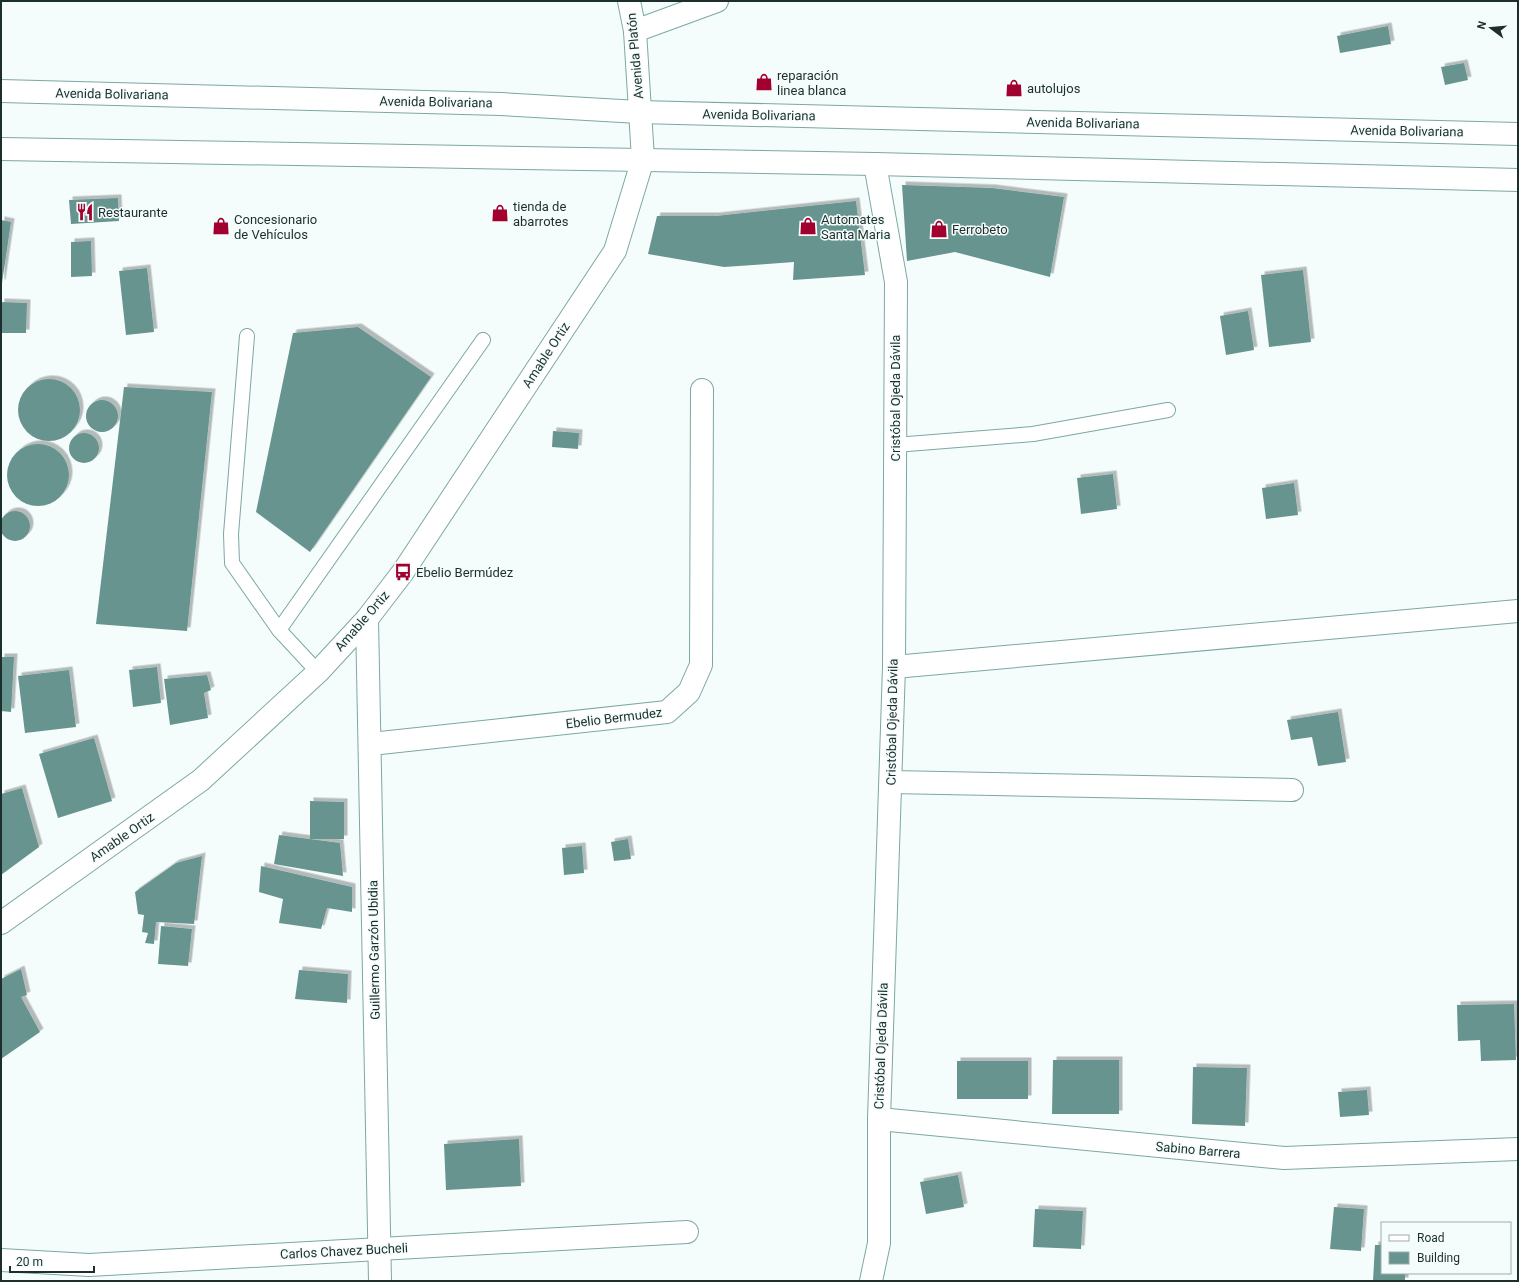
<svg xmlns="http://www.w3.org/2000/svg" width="1519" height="1282" font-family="Roboto,sans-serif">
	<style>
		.building { fill: #67948f; filter: url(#shadow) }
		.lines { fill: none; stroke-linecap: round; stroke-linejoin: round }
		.lane-casing { stroke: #7ba8a3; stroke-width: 16 }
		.street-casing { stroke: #7ba8a3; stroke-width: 24 }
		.secondary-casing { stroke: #7ba8a3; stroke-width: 24 }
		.highway-casing { stroke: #7ba8a3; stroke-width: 24 }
		.lane { stroke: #fff; stroke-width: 14 }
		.street { stroke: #fff; stroke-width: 22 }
		.secondary { stroke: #fff; stroke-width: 22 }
		.highway { stroke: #fff; stroke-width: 22 }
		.labels { text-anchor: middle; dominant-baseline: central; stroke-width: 3; stroke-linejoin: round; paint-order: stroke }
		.street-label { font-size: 13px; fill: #1c2f2d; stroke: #f4fdfc }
		.poi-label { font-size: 13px; fill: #1c2f2d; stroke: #f4fdfc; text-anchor: start }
	</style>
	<defs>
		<filter id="shadow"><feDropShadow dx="3.5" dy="-3.5" stdDeviation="0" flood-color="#0004"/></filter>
	</defs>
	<rect width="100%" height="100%" fill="#f4fdfc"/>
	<g class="building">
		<path d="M1388,26L1391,44L1340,53L1337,36Z"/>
		<path d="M1464,63L1468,80L1445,85L1441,67Z"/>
		<path d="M902,185L992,188L1064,197L1050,277L955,252L907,261Z"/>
		<path d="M118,198L119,221L71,224L69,200Z"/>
		<path d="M856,201L865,275L793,280L794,262L724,267L648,254L657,216H716Z"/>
		<path d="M1,220L11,222L2,283H1Z"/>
		<path d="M91,241L92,276L71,277V242Z"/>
		<path d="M147,268L154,332L126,335L119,271Z"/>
		<path d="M1303,270L1311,342L1269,347L1261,275Z"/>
		<path d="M1,302L27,303L26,333H1Z"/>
		<path d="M1248,311L1254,350L1226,355L1220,316Z"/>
		<path d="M358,327L431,377L310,552L256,512L293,333Z"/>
		<circle cx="49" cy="410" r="31"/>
		<path d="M124,387L212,392L187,631L96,624Z"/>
		<circle cx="102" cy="416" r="16"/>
		<path d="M553,431L579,433L578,449L552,447Z"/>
		<circle cx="84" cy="448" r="15"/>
		<circle cx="38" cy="475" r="31"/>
		<path d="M1113,474L1117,509L1081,514L1077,478Z"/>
		<path d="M1294,483L1298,515L1266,519L1262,488Z"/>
		<circle cx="15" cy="526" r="15"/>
		<path d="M1,657H14L11,712L1,711Z"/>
		<path d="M157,667L161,703L133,707L129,670Z"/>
		<path d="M69,670L76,727L25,733L18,676Z"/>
		<path d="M207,675L211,690L204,693L208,718L170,725L164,679Z"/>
		<path d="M1338,712L1346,762L1318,766L1312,737L1291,740L1287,720Z"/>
		<path d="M94,738L112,801L58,818L39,754Z"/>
		<path d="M22,788L39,847L1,875V794Z"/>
		<path d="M310,801L344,802V839H310Z"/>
		<path d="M279,835L340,843L343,876L274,864Z"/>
		<path d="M628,839L631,859L614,861L611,842Z"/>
		<path d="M582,846L584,873L564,875L562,848Z"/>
		<path d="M202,856L194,924L156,922L154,944L145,943L148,933L142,932L144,915L138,914L135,892L176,863Z"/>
		<path d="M261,866L352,887V912L327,908L321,929L279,923L283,899L259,892Z"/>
		<path d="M161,926L192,929L188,966L158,964Z"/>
		<path d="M21,969L27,995L21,997L40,1032L1,1059V979Z"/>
		<path d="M299,970L348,974L347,1003L295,999Z"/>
		<path d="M1514,1004L1516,1060L1481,1061L1480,1040L1458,1041L1457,1005Z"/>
		<path d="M1053,1060H1119V1114H1052Z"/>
		<rect x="957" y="1061" width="71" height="38"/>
		<path d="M1193,1067L1247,1068L1245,1126L1192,1124Z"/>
		<path d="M1367,1090L1369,1115L1340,1117L1338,1092Z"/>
		<path d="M519,1139L521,1186L446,1190L444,1144Z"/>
		<path d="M958,1175L964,1207L926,1214L920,1182Z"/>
		<path d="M1334,1207L1364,1209L1361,1251L1330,1249Z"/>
		<path d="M1035,1209L1083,1211L1081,1249L1033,1247Z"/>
		<path d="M1375,1245H1382V1273H1405V1281H1373Z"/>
	</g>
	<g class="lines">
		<g class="lane-casing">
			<g id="lane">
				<path d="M247,336L231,534L232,563L279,630L318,672"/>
				<path d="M895,445L1033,434L1168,410"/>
				<path d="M279,630L483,340"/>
			</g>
		</g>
		<g class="street-casing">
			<g id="street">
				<path d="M635,31L717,1"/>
				<path d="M367,619L380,1281"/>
				<path d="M894,667L1518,611"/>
				<path d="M371,744L667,712L689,692L701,665L702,390"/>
				<path d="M891,782L1292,790"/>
				<path d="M879,1119L1284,1158L1518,1149"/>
				<path d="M1,1260L89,1265L687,1232"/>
				<path d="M871,1281L879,1243V1119L894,667L896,282L875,164"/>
			</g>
		</g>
		<g class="secondary-casing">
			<path id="secondary" d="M1,923L201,780L318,672L367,619L403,572L615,251L643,159L635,31L629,1"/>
		</g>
		<g class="highway-casing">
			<g id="highway">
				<path d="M1,91L501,104L639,112L1518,134"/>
				<path d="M1,149L875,164L1518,180"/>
			</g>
		</g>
		<use href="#lane" class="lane"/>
		<use href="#street" class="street"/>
		<use href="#secondary" class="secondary"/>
		<use href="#highway" class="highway"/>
	</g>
	<defs>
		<g id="shop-bare" transform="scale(1.38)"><path d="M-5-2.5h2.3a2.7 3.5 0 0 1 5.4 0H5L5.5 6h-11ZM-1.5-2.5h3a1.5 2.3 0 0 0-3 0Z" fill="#a2012f" stroke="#f4fdfc" stroke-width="2.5" paint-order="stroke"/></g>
		<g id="restaurant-bare" transform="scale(1.38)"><path d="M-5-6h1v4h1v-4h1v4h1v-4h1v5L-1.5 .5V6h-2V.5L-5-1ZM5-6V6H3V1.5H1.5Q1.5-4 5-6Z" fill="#a2012f" stroke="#f4fdfc" stroke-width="2.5" paint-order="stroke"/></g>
		<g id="bus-bare" transform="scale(1.38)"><path d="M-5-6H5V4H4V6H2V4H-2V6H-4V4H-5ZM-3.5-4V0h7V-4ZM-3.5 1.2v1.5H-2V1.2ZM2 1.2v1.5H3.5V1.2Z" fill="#a2012f" stroke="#f4fdfc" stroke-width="2.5" paint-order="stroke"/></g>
	</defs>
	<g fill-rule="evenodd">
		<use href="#shop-bare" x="764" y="82"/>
		<use href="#shop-bare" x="1014" y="88"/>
		<use href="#restaurant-bare" x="85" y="212"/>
		<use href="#shop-bare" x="500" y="213"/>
		<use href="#shop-bare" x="221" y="226"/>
		<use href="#shop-bare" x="808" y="226"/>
		<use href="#shop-bare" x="939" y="229"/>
		<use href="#bus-bare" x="403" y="572"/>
	</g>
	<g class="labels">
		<g class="street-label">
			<text transform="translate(635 56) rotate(-95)">Avenida Platón</text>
			<text transform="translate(112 94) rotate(1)">Avenida Bolivariana</text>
			<text transform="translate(436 102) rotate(1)">Avenida Bolivariana</text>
			<text transform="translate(759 115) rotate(1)">Avenida Bolivariana</text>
			<text transform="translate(1083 123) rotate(1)">Avenida Bolivariana</text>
			<text transform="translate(1407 131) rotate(1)">Avenida Bolivariana</text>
			<text transform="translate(546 355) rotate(-57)">Amable Ortiz</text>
			<text transform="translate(895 398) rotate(-90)">Cristóbal Ojeda Dávila</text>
			<text transform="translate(362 621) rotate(-49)">Amable Ortiz</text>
			<text transform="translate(614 718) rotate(-7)">Ebelio Bermudez</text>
			<text transform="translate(892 722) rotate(-89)">Cristóbal Ojeda Dávila</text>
			<text transform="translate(122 837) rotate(-35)">Amable Ortiz</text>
			<text transform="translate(374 950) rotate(-91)">Guillermo Garzón Ubidia</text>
			<text transform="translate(881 1046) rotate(-88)">Cristóbal Ojeda Dávila</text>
			<text transform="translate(1198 1150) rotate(5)">Sabino Barrera</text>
			<text transform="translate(344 1251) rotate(-3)">Carlos Chavez Bucheli</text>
		</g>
		<g class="poi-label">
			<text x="777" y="75">reparación<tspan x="777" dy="15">linea blanca</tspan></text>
			<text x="1027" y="88">autolujos</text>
			<text x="513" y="206">tienda de<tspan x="513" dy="15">abarrotes</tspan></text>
			<text x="98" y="212">Restaurante</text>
			<text x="234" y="219">Concesionario<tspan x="234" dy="15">de Vehículos</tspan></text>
			<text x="821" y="219">Automates<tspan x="821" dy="15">Santa Maria</tspan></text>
			<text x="952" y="229">Ferrobeto</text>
			<text x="416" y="572">Ebelio Bermúdez</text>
		</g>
	</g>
	<rect width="1519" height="1282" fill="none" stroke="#1c2f2d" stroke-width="4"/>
	<rect x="1381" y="1222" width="130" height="52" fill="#f4fdfc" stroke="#9eaba9"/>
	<rect x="1389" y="1235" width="20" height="6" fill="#ffffff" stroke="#9eaba9"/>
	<text x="1417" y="1242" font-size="12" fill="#1c2f2d">Road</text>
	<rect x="1389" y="1252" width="20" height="12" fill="#67948f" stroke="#9eaba9"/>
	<text x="1417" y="1262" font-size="12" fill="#1c2f2d">Building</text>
	<g transform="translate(1491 28) rotate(286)" stroke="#f4fdfc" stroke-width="3" paint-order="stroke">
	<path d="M0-3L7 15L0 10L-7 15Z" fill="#1c2f2d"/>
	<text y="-6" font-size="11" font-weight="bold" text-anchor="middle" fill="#1c2f2d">N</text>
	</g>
	<path d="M10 1266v6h84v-6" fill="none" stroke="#1c2f2d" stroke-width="2"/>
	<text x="16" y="1266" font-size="12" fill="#1c2f2d" stroke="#f4fdfc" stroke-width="3" paint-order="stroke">20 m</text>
</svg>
